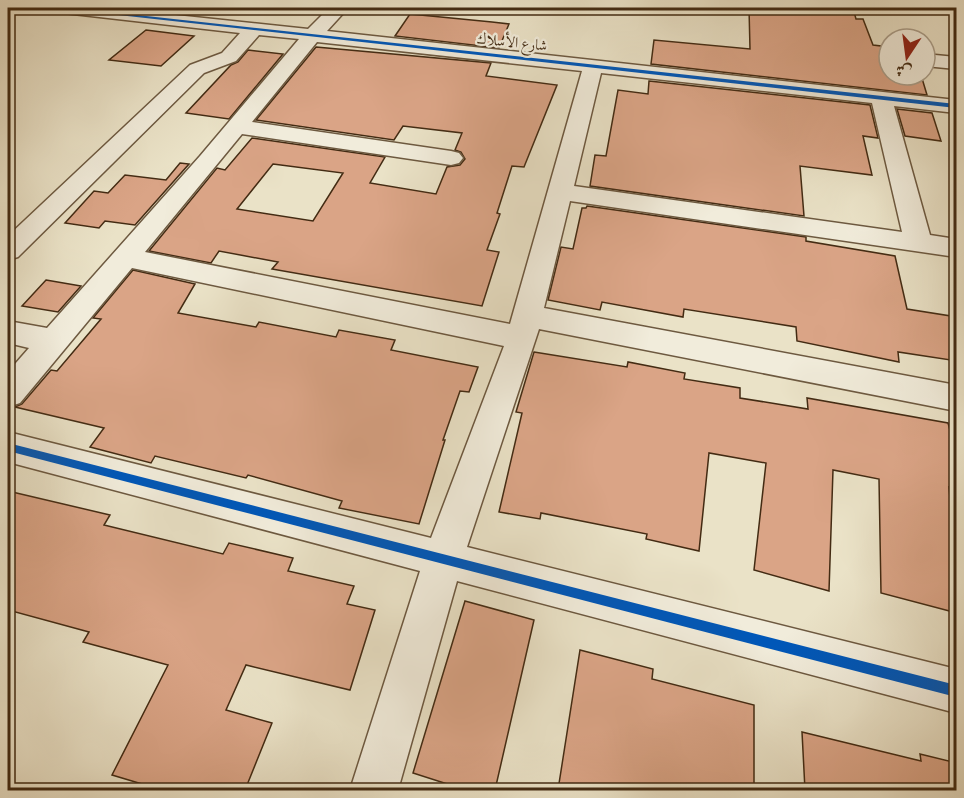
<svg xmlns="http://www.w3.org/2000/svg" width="964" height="798" font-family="'IM FELL French Canon',Amiri,serif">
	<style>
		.building { fill: #daa486; stroke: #432b13; stroke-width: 1.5; fill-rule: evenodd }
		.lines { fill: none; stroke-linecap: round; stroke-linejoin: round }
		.minor-casing { stroke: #6d5940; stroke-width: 3 }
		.minor { fill: #f1ecdb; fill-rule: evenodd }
		.cycleway-casing { stroke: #f1ecdb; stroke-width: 4 }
		.cycleway { fill: #0057b8; fill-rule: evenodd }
		.labels { text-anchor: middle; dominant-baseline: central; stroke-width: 4.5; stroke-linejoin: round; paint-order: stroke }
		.far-street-label { font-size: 15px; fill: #432b13; stroke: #f1ecdb }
	</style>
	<rect width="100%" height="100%" fill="#eae2c7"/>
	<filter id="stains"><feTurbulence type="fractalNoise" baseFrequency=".00333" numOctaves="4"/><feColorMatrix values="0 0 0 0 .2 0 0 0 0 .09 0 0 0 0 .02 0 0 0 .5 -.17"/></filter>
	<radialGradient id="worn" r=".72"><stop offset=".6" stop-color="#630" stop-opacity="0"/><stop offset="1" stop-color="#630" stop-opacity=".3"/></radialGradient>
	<g class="building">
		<path d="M749,8H853L856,19H863L873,45L881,46L886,62L889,63V75H921L927,95L651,64L654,40L750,49Z"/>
		<path d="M410,14L492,22L509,24L499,48L395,36Z"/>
		<path d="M146,30L194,36L161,66L109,60Z"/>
		<path d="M316,47L491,63L486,76L557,85L524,167L512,166L497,213L500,214L487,250L499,252L482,306L272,269L278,262L219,251L211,263L149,251L217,168L225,170L252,138L385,157L370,183L436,194L447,167L460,165L465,159L461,152L455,150L462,133L403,126L394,140L256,120ZM273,164L343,173L313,221L237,209Z"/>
		<path d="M248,50L283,54L229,119L186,113L231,65L238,62Z"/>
		<path d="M649,81L870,105L878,138L863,136L872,175L800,166L804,216L590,186L595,155L606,156L618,90L648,94Z"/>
		<path d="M897,109L932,113L941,141L905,136Z"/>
		<path d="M180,163L189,164L135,225L105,221L99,228L65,223L94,191L108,193L125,175L166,180Z"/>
		<path d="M587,206L806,237V241L895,256L907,309L957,317V361L898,352L899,362L797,341L796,327L684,309L683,317L602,302L600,310L548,300L561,247L573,249L582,208H586Z"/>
		<path d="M133,270L195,284L178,313L256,327L259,322L336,337L339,330L395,340L391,350L478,367L469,392L460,391L443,440H445L419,524L339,508L342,501L248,475L246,478L155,456L151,463L90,447L104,428L15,407L22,404L51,370L57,371L101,319L93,318Z"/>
		<path d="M46,280L81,286L58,312L22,306Z"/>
		<path d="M534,352L627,367L628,362L685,373L684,379L740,388V398L808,409L807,398L948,423L957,455V489L949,487L957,575V613L881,593L879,479L833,470L829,591L754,570L766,463L709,453L699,551L646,539L647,534L541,513L540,519L499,512L522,413L516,412Z"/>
		<path d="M8,491L110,515L104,525L223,554L229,543L293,558L288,571L354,586L347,604L375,610L350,690L246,665L226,710L272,723L245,790H162L112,775L168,665L83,642L89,632L8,610Z"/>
		<path d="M465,601L534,620L495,790H466L413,773Z"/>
		<path d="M580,650L653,669L652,679L754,705V790H558Z"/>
		<path d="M802,732L921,761L920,754L957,763V790H805Z"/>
	</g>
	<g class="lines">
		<g class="minor-casing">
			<g id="minor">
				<path d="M55,8H109L308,29L329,8H348L327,31L956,100V113L894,106L930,235L956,239V257L570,201L544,308L956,385V411L539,329L467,547L956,669V713L457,581L398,790H350L420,571L8,462V432L431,538L504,346L132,268L20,403L8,407V372L29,348L8,343V321L47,328L200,156L299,39L259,35L236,61L204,73L18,257L8,260V236L190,65L222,53L240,33L64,13L58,12ZM317,42L582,71L510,324L145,252L242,134L451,165L459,163L463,158L459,153L451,151L252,122ZM601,73L872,103L902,232L574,186Z"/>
				<path d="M925,54L956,57V69L925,66Z"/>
			</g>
		</g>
		<use href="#minor" class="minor"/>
		<g class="cycleway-casing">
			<g id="cycleway">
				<path d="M62,8H73L956,104V108L64,9Z"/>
				<path d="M8,443L956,685V697L8,451Z"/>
			</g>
		</g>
		<use href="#cycleway" class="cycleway"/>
	</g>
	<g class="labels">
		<g class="far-street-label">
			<text transform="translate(512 42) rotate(6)">شارع الأسلاك</text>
		</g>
	</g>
	<rect width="964" height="798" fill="none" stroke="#eae2c7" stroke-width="30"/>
	<rect x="9" y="9" width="946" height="780" fill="none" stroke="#432b13" stroke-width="3"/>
	<rect x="15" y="15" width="934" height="768" fill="none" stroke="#432b13" stroke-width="1.5"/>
	<g transform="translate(907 57) rotate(193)"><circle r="28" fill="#f1ecdb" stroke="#ab9f8b" stroke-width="1.5"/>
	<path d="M0-4.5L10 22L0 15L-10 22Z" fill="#8f2418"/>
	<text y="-9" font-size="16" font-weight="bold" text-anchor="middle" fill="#432b13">ش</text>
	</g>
	<rect width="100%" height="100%" filter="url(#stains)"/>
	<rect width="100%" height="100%" fill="url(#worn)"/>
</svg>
